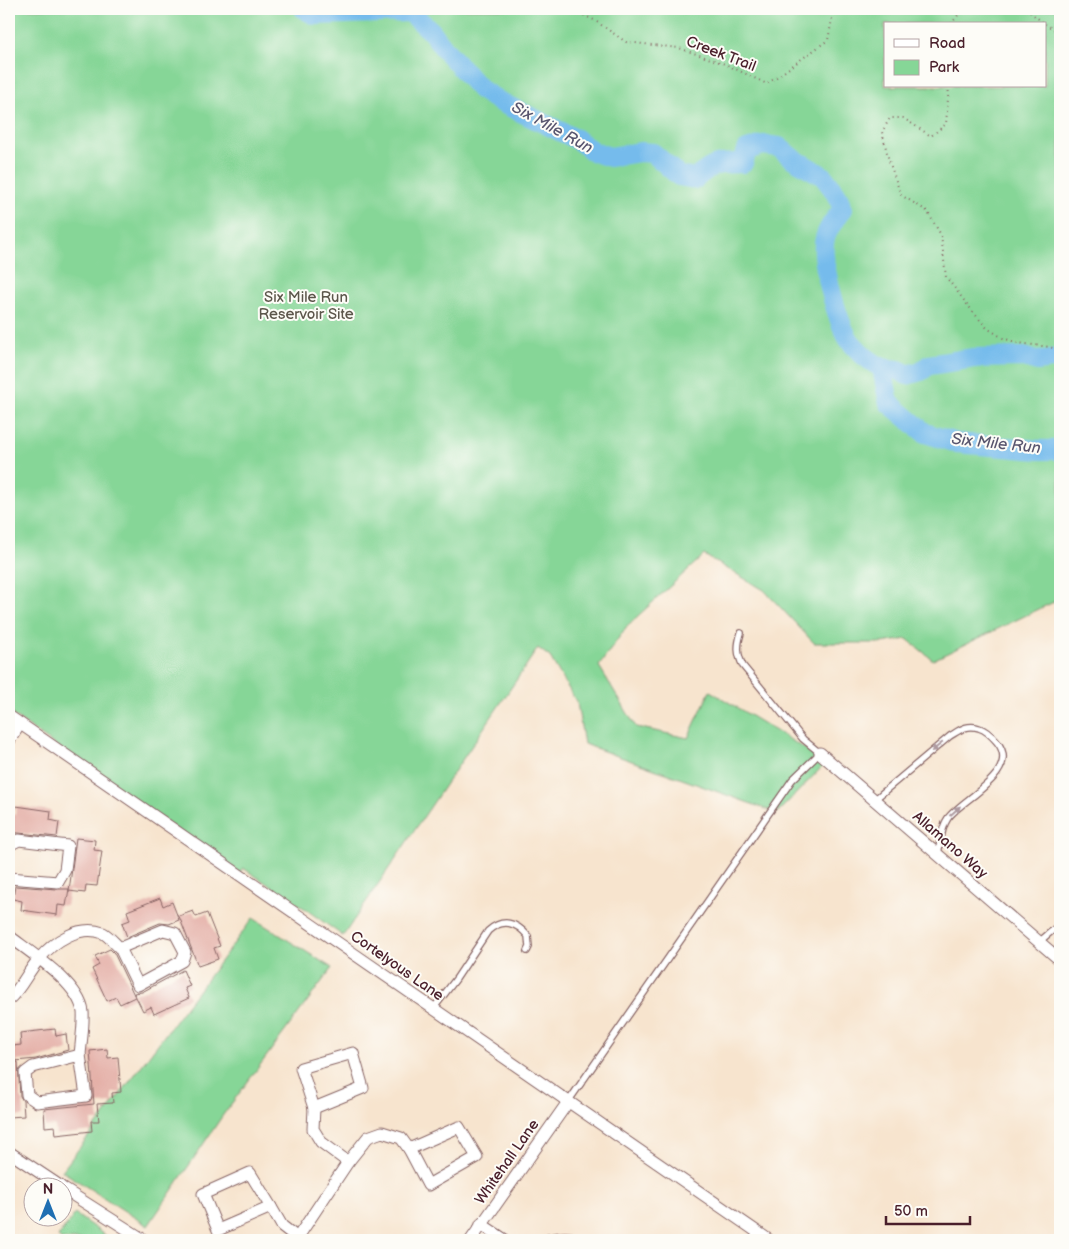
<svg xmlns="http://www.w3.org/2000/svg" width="1069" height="1249" font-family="'Balsamiq Sans',sans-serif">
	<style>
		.green { fill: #86d697; stroke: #687a61; fill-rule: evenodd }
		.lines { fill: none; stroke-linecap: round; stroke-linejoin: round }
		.river { stroke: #75bbec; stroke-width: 20 }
		.building { fill: #e4aea6 }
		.lane-casing { stroke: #876464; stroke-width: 8 }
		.street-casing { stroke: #876464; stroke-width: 13 }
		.path { stroke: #876464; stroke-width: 2; stroke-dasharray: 1 4; stroke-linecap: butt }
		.lane { stroke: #fff; stroke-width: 5.5 }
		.street { stroke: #fff; stroke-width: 11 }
		.oneway { fill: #ae9aa0 }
		.labels { text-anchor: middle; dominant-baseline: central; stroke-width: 4; stroke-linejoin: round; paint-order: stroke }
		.street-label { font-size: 15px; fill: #4a1f2b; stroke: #fdfcf7 }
		.park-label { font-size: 15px; fill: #5c564b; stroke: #fdfcf7 }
		.water-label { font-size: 16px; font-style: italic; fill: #59566f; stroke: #fdfcf7 }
	</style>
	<rect width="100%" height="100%" fill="#fdfcf7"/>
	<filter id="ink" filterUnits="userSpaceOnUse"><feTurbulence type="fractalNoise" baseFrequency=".02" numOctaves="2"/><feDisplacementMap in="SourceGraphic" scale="10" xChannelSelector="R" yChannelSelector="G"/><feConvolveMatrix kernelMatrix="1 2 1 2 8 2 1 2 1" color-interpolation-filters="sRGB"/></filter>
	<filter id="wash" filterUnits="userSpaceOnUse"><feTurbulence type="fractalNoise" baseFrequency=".0096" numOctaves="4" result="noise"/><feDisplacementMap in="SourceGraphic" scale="20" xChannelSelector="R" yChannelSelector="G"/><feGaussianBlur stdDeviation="1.12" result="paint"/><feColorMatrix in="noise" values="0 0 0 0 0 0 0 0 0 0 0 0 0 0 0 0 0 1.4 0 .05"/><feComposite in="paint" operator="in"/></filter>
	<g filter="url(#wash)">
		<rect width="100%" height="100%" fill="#f7e4ce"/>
		<g class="green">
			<path d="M9,9H1060V599L933,660L907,639L882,643H814L764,590L704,555L627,626L599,666L636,727L688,738L710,691L827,762L777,813L584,744L577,703L550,657L538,648L343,936L304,908L243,868L239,873L9,713ZM885,24H1045V86H885Z"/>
			<path d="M253,918L332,968L223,1115L148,1226L62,1171Z"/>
			<path d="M75,1214L112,1240H62L58,1237Z"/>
		</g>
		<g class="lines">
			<g class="river">
				<path d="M304,9L315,15L410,12L431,31L446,51L480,89L500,102L576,139L594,152L610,157L640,152L653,153L679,176L695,179C713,163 719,163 743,163L747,150L763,145L779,147L792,158L823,176L836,193L843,209C836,218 828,227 825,238C819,258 838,324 850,341C854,346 859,351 863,355C868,359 877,366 883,368C896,371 894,366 907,375L921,371L929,365L974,358L1024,357L1037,361L1060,358"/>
				<path d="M882,368L889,403L925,433L957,443L1039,450H1060"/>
			</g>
		</g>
		<g id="blocks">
			<g class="building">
				<path d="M16,806L51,811L50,820L59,822L57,837L9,832V814L15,815Z"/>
				<path d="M76,838L95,840L94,850L102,851L97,886L86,885L85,893L69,891Z"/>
				<path d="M15,886L57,889H69L66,906L58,905L57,915L21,910L22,901L13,899Z"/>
				<path d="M160,898L163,906L172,902L179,920L169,924L160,923L127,937L122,923L130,920L127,911Z"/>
				<path d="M193,911L196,917L207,913L220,946L214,948L218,959L198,966L179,916Z"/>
				<path d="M110,949L114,953L135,997L120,1004L116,997L107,1001L92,969L99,965L95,956Z"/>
				<path d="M183,970L190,986L185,988L189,998L154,1014L151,1007L143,1011L134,993L142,992Z"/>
				<path d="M55,1029L56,1036L66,1034L68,1050L36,1059L15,1061L13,1046L21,1045L20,1033Z"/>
				<path d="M107,1049L108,1058L118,1057L121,1092L112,1093L113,1103L97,1104L99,1121H91L92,1131L56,1135L55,1126L45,1127L44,1109L94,1104L90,1051Z"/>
				<path d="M18,1062L20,1096L23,1101L24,1116L9,1117V1063Z"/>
			</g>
		</g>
	</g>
	<g filter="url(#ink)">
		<use href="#blocks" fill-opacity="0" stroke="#876464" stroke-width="1"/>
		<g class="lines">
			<g class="lane-casing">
				<g id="lane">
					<path d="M874,800L950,736C960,730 967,724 979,728C986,730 992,736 997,742C1022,772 963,798 948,818C941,828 940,843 938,855"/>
					<path d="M1039,942L1060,924"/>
					<path d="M433,1009L456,979L488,931C503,918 516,922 528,936L529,947L527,951"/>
					<path d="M568,1102L792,780L820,753L803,739L743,666C737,654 737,646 741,633"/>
				</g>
			</g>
			<g class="street-casing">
				<g id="street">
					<path d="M9,716L769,1240"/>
					<path d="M9,741L20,724"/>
					<path d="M820,753L1060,960"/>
					<path d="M9,847V845L19,840L68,846L65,870L58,882L9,878"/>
					<path d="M163,930L175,933L185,952L182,961L138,985L120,948Z"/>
					<path d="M9,936C31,953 79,983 83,1012C84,1023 81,1043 80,1055"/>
					<path d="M9,999C21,989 28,971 39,959C53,942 79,924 103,933C109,936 115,944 120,948"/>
					<path d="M353,1053L363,1088L314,1108L301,1068Z"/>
					<path d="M80,1055L86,1096L37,1102L27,1095L25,1073L33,1067Z"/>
					<path d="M314,1108L313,1129L321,1142L348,1162"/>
					<path d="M459,1127L477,1157L428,1185L409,1149Z"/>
					<path d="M9,1152L60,1186"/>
					<path d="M250,1173L271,1207L218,1230L203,1194Z"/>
					<path d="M62,1188L144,1240"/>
					<path d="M271,1207L282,1226L300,1240"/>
					<path d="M481,1224L505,1240"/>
					<path d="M296,1240L348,1162L368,1137L382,1132L401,1138L409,1149"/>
					<path d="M471,1240L568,1102"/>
					<path d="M548,1240C559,1237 571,1237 581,1240"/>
				</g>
			</g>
			<g class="path">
				<path d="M525,9L529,11L565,9"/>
				<path d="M570,9L594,20L626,42L679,48L725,64L767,84L828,40L834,9"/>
				<path d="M1026,9L1045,24"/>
				<path d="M951,24L959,14L957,9"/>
				<path d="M1045,24L1060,33"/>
				<path d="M949,86L946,124L931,136L903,118H890L882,132L889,161L901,195L927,211L941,235L946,277L973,312L987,328L1003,338L1018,343L1050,347L1058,350L1060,348"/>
			</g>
			<use href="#lane" class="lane"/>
			<use href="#street" class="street"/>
		</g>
		<defs><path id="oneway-solid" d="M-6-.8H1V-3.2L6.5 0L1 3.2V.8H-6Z" transform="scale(1.25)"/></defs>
		<g class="oneway">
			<use href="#oneway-solid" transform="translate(937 747) rotate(141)"/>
			<use href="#oneway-solid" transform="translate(955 811) rotate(-42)"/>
		</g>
	</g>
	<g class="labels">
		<g class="street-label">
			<text transform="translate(721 54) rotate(21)">Creek Trail</text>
			<text transform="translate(950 845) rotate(41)">Allamano Way</text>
			<text transform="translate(397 966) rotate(35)">Cortelyous Lane</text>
			<text transform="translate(507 1162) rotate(-55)">Whitehall Lane</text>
		</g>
		<g class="park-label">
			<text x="306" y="297">Six Mile Run<tspan x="306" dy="17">Reservoir Site</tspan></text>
		</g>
		<g class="water-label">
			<text transform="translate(552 128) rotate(29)">Six Mile Run</text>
			<text transform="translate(996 444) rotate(6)">Six Mile Run</text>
		</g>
	</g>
	<rect width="1069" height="1249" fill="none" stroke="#fdfcf7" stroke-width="30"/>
	<rect x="884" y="22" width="162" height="65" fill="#fdfcf7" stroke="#b5a4a5"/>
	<rect x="894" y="39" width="25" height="8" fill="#ffffff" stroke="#b5a4a5"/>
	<text x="929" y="48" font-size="15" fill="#4a1f2b">Road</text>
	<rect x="894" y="60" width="25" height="15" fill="#86d697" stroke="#b5a4a5"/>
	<text x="929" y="72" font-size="15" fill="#4a1f2b">Park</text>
	<g transform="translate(48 1202)"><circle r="24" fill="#fdfcf7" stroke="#b5a4a5"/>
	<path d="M0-4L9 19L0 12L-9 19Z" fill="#1f6fb2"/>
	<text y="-8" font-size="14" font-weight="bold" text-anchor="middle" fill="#4a1f2b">N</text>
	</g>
	<path d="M886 1216v8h84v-8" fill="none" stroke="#4a1f2b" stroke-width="2.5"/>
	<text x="894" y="1216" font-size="15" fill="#4a1f2b" stroke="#fdfcf7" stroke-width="4" paint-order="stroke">50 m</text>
</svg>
